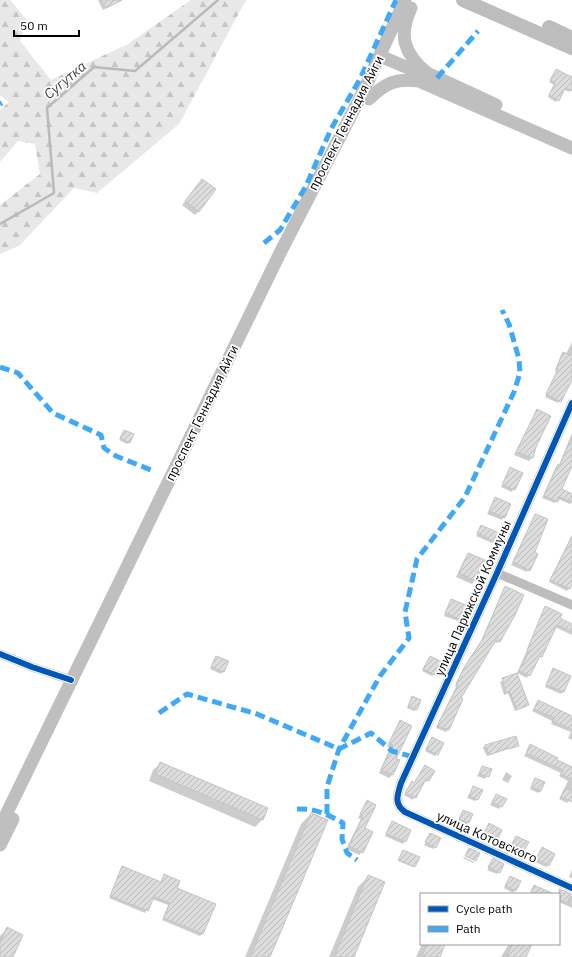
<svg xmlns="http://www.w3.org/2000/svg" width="572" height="957" font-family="'IBM Plex Sans',sans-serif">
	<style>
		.forest { fill: url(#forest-firs) }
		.shadow { fill: #0003 }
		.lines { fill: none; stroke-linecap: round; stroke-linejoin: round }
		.stream { stroke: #bababa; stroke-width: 2.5 }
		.building { fill: url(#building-hatch); stroke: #c4c4c4 }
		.street { stroke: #bdbdbd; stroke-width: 9 }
		.secondary { stroke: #bfbfbf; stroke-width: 13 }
		.primary { stroke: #bdbdbd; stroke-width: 14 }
		.quiet { stroke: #3fa9f5; stroke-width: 5; stroke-dasharray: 10 5; stroke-linecap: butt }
		.cycleway-casing { stroke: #fff; stroke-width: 8 }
		.cycleway { stroke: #0057b8; stroke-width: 6 }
		.labels { text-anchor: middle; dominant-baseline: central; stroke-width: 3.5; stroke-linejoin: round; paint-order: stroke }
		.street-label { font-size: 13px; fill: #000; stroke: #fff }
		.water-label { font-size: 14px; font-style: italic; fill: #3e3e3e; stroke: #fff }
	</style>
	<defs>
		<pattern id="forest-firs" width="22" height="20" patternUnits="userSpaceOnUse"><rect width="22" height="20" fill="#e8e8e8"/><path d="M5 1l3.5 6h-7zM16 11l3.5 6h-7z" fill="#c5c5c5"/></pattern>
		<pattern id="building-hatch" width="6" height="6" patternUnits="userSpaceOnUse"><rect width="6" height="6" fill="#dcdcdc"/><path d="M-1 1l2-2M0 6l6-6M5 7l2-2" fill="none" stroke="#bbb"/></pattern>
	</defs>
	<rect width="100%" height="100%" fill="#fff"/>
	<path class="forest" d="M0,0H10L27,20L20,41L51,80L128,44L191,0H246L179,124L97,193L74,188L19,246L0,254V205L40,174L35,144L18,141L0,162V110L9,102L0,95Z"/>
	<g class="shadow">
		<path d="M98,0H122L103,10Z"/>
		<path d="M556,70L572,78L570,90L569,92L563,89L556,102L548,97L554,85L549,82Z"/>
		<path d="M202,180L199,211L195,215L182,205Z"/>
		<path d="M572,342V372L558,403L545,397L557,372L555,371L561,355L563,353L566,354Z"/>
		<path d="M537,410L535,447L532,458L529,461L514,455Z"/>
		<path d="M125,431L129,442L127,444L119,440Z"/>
		<path d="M572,433V464L561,490L572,495V502L570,504L558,499L555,503L542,498L556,467L559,465Z"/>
		<path d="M510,468L521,473L512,492L501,487Z"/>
		<path d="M495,498L510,505L502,520L487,514Z"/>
		<path d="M535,515L533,553L527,572L511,565Z"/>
		<path d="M482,526L494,541L492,543L476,536Z"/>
		<path d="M572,535V583L567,591L549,582Z"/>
		<path d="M468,554L475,580L472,584L456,577L465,558Z"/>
		<path d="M505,587L500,641L497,643L494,642L460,699L462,700L448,730L446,732L436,728L456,687L455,686L463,669L480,643Z"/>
		<path d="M451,600L460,619L458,621L444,616Z"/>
		<path d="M546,607L558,619L572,625V635L555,627L542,656L538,658L527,678L517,673Z"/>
		<path d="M216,657L223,672L221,674L210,669Z"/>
		<path d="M430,657L435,674L432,676L422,671Z"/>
		<path d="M553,669L564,691L561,694L545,687Z"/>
		<path d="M517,675L528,705L515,711L508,693L504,695L500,682Z"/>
		<path d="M412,697L417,709L414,711L407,708Z"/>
		<path d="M538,701L572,720V740L568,738L571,732L551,724L552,721L532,711Z"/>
		<path d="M400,722L392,775L389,778L379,773L390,748L387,746Z"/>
		<path d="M433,738L437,754L435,756L425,751Z"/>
		<path d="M485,745L518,746L487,756L483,748Z"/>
		<path d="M530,746L572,768V796L567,803L559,799L568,781L559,776L561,773L524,756Z"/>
		<path d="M161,763L262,820L255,827L149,781L153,770Z"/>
		<path d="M425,766L429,780L426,782L423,781L413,800L404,795L410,785L412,782L414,784Z"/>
		<path d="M483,767L490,770L485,779L477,776Z"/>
		<path d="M506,772L512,776L508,783L502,780Z"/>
		<path d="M535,779L541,791L538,793L530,789Z"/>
		<path d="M473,787L477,799L475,801L467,798Z"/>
		<path d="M496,795L505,800L499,809L490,805Z"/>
		<path d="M367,801L362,852L359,855L346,849L361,819L358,818Z"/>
		<path d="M463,811L468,822L466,825L458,821Z"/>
		<path d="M311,814L269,957H245L301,824Z"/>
		<path d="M392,823L410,831L403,844L385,836Z"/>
		<path d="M489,824L501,830L494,843L482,837Z"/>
		<path d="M430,834L435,847L433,849L424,845Z"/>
		<path d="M516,838L521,853L519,855L508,850Z"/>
		<path d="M542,849L548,865L546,867L535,862Z"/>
		<path d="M402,852L414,866L413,867L398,861Z"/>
		<path d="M464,857L474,862L473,863L463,858Z"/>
		<path d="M493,860L499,872L497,874L487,870Z"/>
		<path d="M123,867L160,883L164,876L176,889L202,934L200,936L162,920L168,905L152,899L145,913L109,898Z"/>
		<path d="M572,870V878L569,877Z"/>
		<path d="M368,877L352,957H329L358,887Z"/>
		<path d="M510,877L520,882L513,893L504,888Z"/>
		<path d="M560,890L572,896V908L559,902L558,894Z"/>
		<path d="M8,928L12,957H0V936Z"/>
		<path d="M422,944H444L439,957H416Z"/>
		<path d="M509,944H531L525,957H501Z"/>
	</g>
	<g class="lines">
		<path class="stream" d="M0,224L54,193L47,108L94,67L135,71L218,0"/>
	</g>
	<g class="building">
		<path d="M101,0H122L106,8Z"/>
		<path d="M556,69L572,77V91L565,88L559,101L549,95L555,83L550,80Z"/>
		<path d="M202,179L216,189L199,212L185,201Z"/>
		<path d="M563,352L572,356V380L561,402L546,394L558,369H556Z"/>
		<path d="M537,409L551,416L536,447L533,458L516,452Z"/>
		<path d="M124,430L134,434L130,443L120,438Z"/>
		<path d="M572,436V466L562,489L572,494V502L560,497L558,502L544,496L558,464L560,465Z"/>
		<path d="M510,467L523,473L515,490L502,485Z"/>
		<path d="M495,497L511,504L505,518L489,511Z"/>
		<path d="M535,514L548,519L535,552L538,554L530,571L513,562Z"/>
		<path d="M481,525L499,533L495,542L477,533Z"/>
		<path d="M572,536V585L570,589L550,580Z"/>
		<path d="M468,553L485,560L476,581L459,573Z"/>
		<path d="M505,586L524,595L515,615L500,642L496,640L461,698L463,699L449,730L437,726L458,685L456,684L465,666L482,640Z"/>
		<path d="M451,599L466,605L461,620L445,613Z"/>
		<path d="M545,606L562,614L560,618L572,624V632L557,625L542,657L540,656L530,676L519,671L529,651L527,650Z"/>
		<path d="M216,656L229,661L224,672L211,667Z"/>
		<path d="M430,656L442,662L435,675L423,669Z"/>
		<path d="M553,668L571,676L564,692L546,685Z"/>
		<path d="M517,673L529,705L517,710L510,692L506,693L502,678Z"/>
		<path d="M412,696L421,700L417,710L408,706Z"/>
		<path d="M538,700L572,716V730L553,721L554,718L534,709Z"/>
		<path d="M400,720L412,726L396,759L400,760L393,775L381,770L393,745L389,743Z"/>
		<path d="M516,736L519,746L509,749L508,748L489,755L485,745Z"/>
		<path d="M432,737L444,743L438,755L426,749Z"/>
		<path d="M530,744L558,758L557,760L572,767V779L561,774L563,770L526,753Z"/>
		<path d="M160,762L268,808L263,820L155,774Z"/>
		<path d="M425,765L435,771L429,781L426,779L416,798L405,793L412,781L414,783Z"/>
		<path d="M482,766L492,769L489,777L479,774Z"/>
		<path d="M535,778L545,782L541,791L531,787Z"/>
		<path d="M473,786L483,790L478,800L469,796Z"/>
		<path d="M565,788L572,792V802L561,797Z"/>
		<path d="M496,794L507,799L502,807L492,802Z"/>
		<path d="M367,800L376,805L365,828L373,832L363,853L349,846L363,816L360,814Z"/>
		<path d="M463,810L473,814L469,823L459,819Z"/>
		<path d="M311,813L328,820L270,957H250Z"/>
		<path d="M392,821L411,830L406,842L386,834Z"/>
		<path d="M489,823L502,830L497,841L483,835Z"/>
		<path d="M430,833L441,838L436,848L425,842Z"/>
		<path d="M516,836L529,842L522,854L510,848Z"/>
		<path d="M542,847L555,854L549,866L536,859Z"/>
		<path d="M469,848L480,853L476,861L465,856Z"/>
		<path d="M403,850L420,857L415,867L398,860Z"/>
		<path d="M493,858L504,864L500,873L488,867Z"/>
		<path d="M122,866L161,882L164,874L180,881L177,888L216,904L203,934L164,918L170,903L154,897L148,911L110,896Z"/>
		<path d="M368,875L385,882L354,957H334Z"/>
		<path d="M510,876L521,881L516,891L505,886Z"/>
		<path d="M534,885L554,894H530Z"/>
		<path d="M559,889L571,894L567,903L559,899Z"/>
		<path d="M7,927L23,935L13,957H0V942Z"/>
		<path d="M427,944H445L440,957H422Z"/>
		<path d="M512,944H532L526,957H507Z"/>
	</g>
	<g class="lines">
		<g class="street">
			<path d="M572,403L497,573L401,783C397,796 394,804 405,812L572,888"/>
			<path d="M497,573L572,605"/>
			<path d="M0,654L32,667L71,680"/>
		</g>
		<g class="secondary">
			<path d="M411,8C398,36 404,54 427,73"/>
			<path d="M380,56L413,70L429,74L496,105"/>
			<path d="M369,99C385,83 396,78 419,81L572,148"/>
			<path d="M0,827L281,251L363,92L405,0"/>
			<path d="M0,845L13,819"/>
		</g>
		<g class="primary">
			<path d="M463,0L572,48"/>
			<path d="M549,27L572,38"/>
		</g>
		<g class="quiet">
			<path d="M437,78L478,31"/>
			<path d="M0,104L2,103"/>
			<path d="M264,243L280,230L306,186L331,129L360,79L396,0"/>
			<path d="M0,367L18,373L53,413L101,435L104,448L116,456L151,470"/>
			<path d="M159,713L187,694L257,714L339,749L371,733L392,751L413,757"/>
			<path d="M297,809C315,808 327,814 343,823L342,839L347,853L357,860"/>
			<path d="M327,814V787L339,749L380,676L409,638L405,612L417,559L465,497L514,392L520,373L519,359L509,324L502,310"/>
		</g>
		<g class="cycleway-casing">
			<g id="cycleway">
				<path d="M572,403L497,573L401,783C397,796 394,804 405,812L572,888"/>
				<path d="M0,654L32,667L71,680"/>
			</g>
		</g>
		<use href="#cycleway" class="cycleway"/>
	</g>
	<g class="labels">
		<g class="street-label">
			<text transform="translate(346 123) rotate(-63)">проспект Геннадия Айги</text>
			<text transform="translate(202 413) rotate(-64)">проспект Геннадия Айги</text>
			<text transform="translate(473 598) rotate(-66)">улица Парижской Коммуны</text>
			<text transform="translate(487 837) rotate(24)">улица Котовского</text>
		</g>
		<g class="water-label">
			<text transform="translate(65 80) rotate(-40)">Сугутка</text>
		</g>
	</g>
	<rect x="420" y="893" width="140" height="52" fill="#ffffff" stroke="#999999"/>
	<rect x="428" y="906" width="20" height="6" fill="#0057b8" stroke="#999999"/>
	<text x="456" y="913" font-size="12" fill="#000000">Cycle path</text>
	<rect x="428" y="926" width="20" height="6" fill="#3fa9f5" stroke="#999999"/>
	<text x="456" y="933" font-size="12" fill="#000000">Path</text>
	<path d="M14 30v6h65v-6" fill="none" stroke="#000000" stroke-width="2"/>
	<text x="20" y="30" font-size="12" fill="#000000" stroke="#ffffff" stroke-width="3" paint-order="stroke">50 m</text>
</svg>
